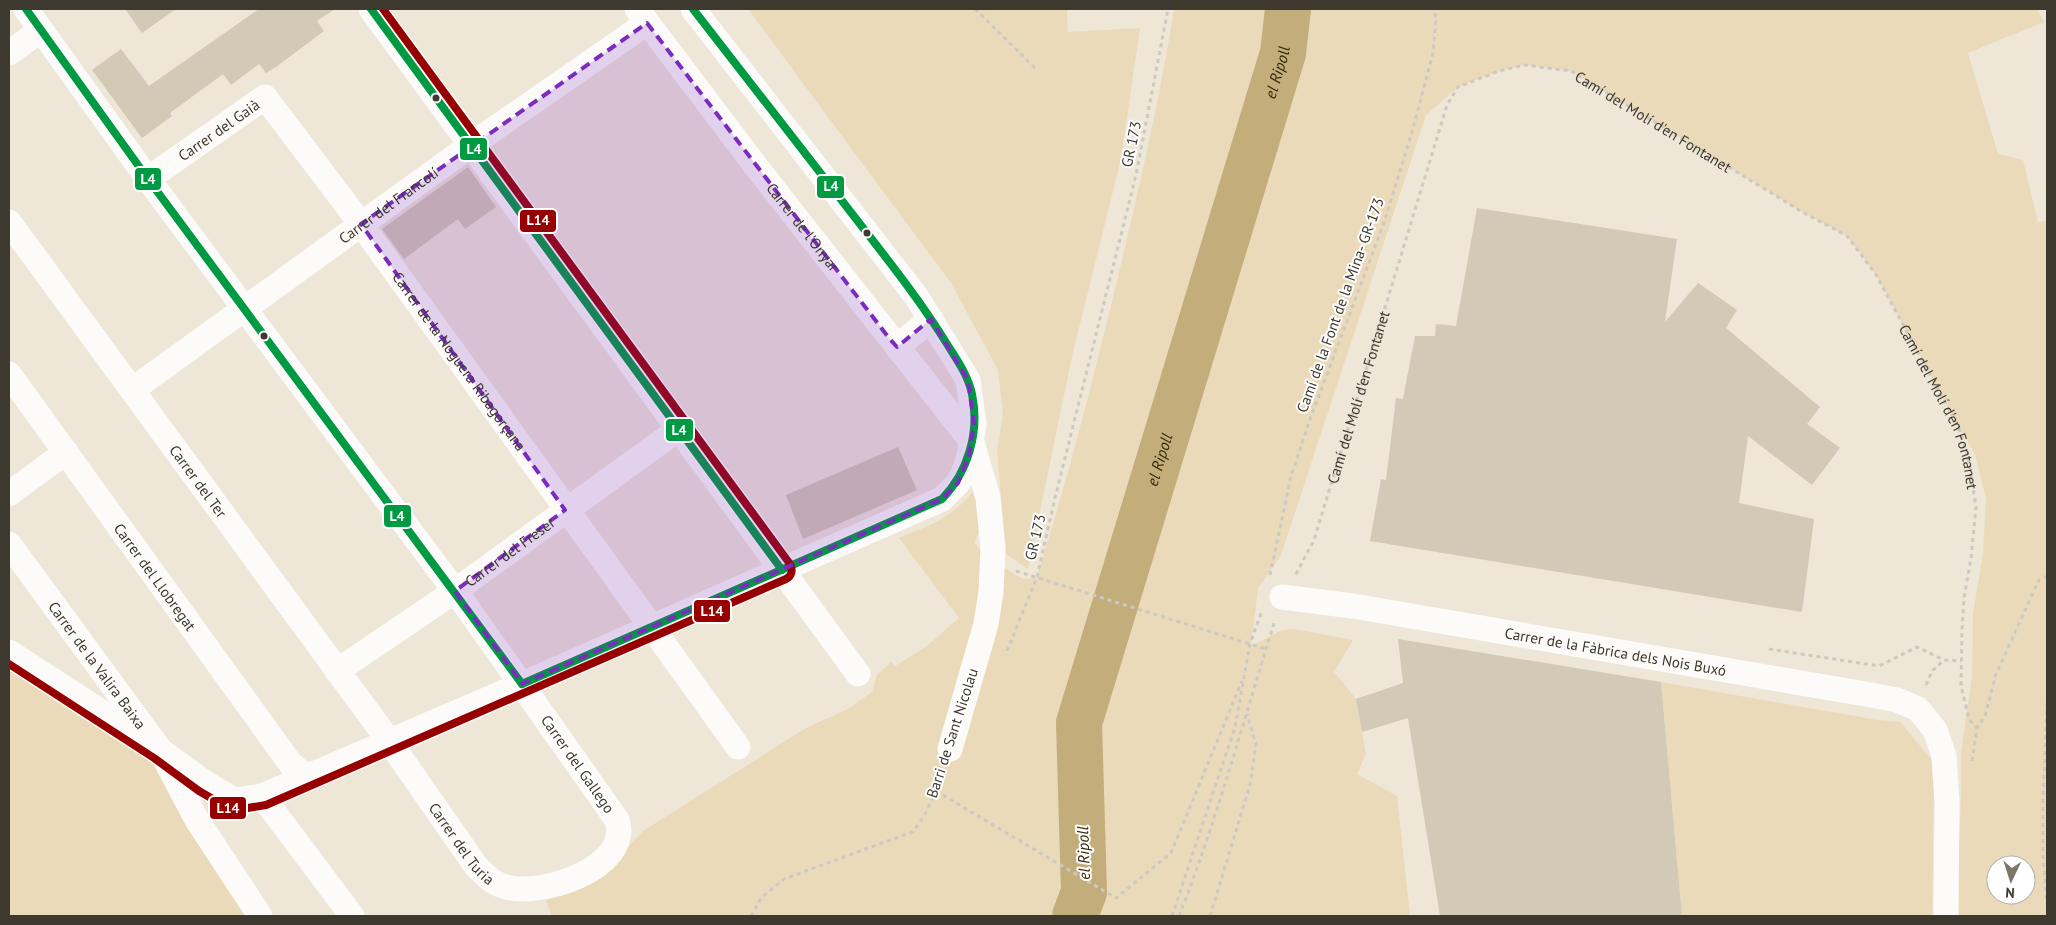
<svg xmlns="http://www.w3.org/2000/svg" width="2056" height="925" font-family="'PT Sans',sans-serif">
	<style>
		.green { fill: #eadaba; fill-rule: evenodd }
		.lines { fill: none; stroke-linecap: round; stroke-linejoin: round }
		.river { stroke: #c3ad7b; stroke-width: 46 }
		.building { fill: #d2c9b6 }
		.path { stroke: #ccc9c3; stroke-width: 3; stroke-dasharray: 4 4; stroke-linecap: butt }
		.minor { stroke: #fcfbf9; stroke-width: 25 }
		.bus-1-casing { stroke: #fff; stroke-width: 11 }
		.bus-2-casing { stroke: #fff; stroke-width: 11 }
		.bus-1 { stroke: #009a42; stroke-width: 8 }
		.bus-2 { stroke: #970000; stroke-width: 8 }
		.marked { fill: #7b2cbf; fill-opacity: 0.2; stroke: #7b2cbf; stroke-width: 4; stroke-dasharray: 10 6; stroke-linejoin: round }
		.bus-dot { fill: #3e392e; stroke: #fff; stroke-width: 2 }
		.labels { text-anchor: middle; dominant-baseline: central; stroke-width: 4; stroke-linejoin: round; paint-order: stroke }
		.street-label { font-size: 15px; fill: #3e392e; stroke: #fff }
		.water-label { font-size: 16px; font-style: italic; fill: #362a0c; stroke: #fff }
		.line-badge { stroke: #fff; stroke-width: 2 }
		.badge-label { font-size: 14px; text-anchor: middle; font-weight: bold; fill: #fff }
	</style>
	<rect width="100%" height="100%" fill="#eee6d7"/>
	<g class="green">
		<path d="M748,9H1067L1068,32L1140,28L1121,159L1073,352L1028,569L1006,554L997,451L1003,415L998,370L951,283Z"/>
		<path d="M1174,9H2037L2044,22L1968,53L1998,154L2023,160L2038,222L2047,221V916H1956L1961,796V753L1972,676L1973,614L1983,553L1986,499L1975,454L1958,426L1875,273L1847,236L1804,213L1571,71L1525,65L1499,71L1458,87L1426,115L1281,555L1258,588L1251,646L1282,630L1294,629L1353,640L1334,672L1356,699L1366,754L1357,774L1397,796L1410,916H552L546,900L568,893L624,851L643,831L806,728L848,709L872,692L877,675L891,662L895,666L927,646L959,618L899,538C934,523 952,519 976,488L983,525L974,542L985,557L1023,579L1037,577C1074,458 1104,338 1132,217C1148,148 1163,79 1174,9ZM1996,865H2026V895H1996Z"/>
		<path d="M9,659L159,768L249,916H9Z"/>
		<path d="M1661,682L1877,720L1900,722L1931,759L1934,785L1932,916H1682Z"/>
	</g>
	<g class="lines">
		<path class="river" id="s1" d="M1075,916L1084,892L1079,723L1283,53L1288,9"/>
	</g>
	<g class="building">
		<path d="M125,9H176L142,33Z"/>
		<path d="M259,9H335L317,21L324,31L276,67L266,73L259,64L231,85L223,74L170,113L172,116L142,138L92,70L121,49L149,86Z"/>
		<path d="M468,167L496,207L465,229L458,219L404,259L382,229Z"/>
		<path d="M1477,208L1677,239L1665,322L1698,283L1737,310L1726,328L1820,407L1807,424L1840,448L1812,485L1748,436L1739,503L1814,519L1802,612L1370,541L1381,479L1386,480L1396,398L1403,399L1415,336H1435L1436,324L1456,326Z"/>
		<path d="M898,447L917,490L803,539L786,495Z"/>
		<path d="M1398,639L1661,682L1682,916H1440L1408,718L1362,732L1356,699L1403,683Z"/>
	</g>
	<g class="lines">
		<g class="path">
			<path d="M975,9L1037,70"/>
			<path d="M1016,571L1266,649"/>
			<path id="s2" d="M1296,574L1314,540L1447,105L1458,87L1499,71L1525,65L1571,71L1804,213L1847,236L1875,273L1958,426L1968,456L1976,507L1971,558L1964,598L1962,630L1961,686L1969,719L1977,728"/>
			<path d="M1270,575L1291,477L1309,422L1384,223L1412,132L1433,53L1436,19L1434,9"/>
			<path d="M1769,649L1879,666L1917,647L1944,660L1961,661"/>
			<path d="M1007,651L1037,577L1055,498L1136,175L1168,9"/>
			<path d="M1926,685L1932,671L1944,660"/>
			<path d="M2047,703L2043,801V856L2047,904"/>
			<path d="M1972,761L1977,728L1985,716L1996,674L2039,580L2047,576"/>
			<path d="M936,791L1116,898L1171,853L1242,681"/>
			<path d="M751,916L761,898L784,879L912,832C927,816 935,793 942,773"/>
			<path d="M1172,916L1235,727L1250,644L1262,610"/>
			<path d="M1179,916C1217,820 1244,719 1275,620"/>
			<path d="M1210,916L1250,785L1256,745L1247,714"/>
		</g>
		<g class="minor">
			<path d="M371,9L858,674"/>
			<path id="s3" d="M637,9L758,169L972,442L988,498L993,548L991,592L986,624L950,749"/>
			<path d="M9,53L41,30"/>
			<path id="s4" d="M148,179L265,97L361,224L738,747"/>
			<path id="s5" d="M9,222L389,741L476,866C484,874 491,882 503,886C538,899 633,868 617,820L466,606L148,179L26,9"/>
			<path d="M897,347L931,319"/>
			<path id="s6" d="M9,374L290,763L305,776"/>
			<path id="s7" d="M132,390L471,145L647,23"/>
			<path d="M9,494L66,452"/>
			<path id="s8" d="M9,544L160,750L197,820L260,916"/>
			<path id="s9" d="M1282,597L1353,606L1871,695L1897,700L1918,709L1935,730L1944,756L1947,802L1946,916"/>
			<path d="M9,652L160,750L204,782L234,800L262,796L502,693L942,499L958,483L965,469L969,456L974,424L968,380L916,296L693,9"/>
			<path id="s10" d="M337,671L455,591L680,428"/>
			<path d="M262,796L352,916"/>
		</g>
		<g class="bus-1-casing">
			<g id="bus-1">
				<path d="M26,9L148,179L522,684"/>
				<path d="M371,9L782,570"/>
				<path d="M522,684L942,499C968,472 980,432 972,394C968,375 957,360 947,344C923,305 895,269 867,233C809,159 751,84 693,9"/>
			</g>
		</g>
		<g class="bus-2-casing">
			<path id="bus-2" d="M9,664L154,758L199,791L230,809L235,810L266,805L786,579C792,576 793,570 790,564L383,9"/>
		</g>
		<use href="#bus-1" class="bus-1"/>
		<use href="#bus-2" class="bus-2"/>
	</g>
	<path class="marked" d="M647,23L889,338L897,347L931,319L968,380L974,424L969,456L958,483L942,499L522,684L455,591L565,510L361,224Z"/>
	<g class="bus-dot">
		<circle cx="436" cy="98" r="4.5"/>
		<circle cx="867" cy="233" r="4.5"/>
		<circle cx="264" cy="336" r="4.5"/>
	</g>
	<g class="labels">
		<g class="street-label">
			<text stroke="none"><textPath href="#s2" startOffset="728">Camí del Molí d'en Fontanet</textPath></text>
			<text stroke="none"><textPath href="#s4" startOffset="86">Carrer del Gaià</textPath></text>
			<text transform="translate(1131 144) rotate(-78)">GR 173</text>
			<text stroke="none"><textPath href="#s7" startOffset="316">Carrer del Francolí</textPath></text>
			<text stroke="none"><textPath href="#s3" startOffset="274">Carrer de l'Onyar</textPath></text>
			<text transform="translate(1340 305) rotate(-70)">Camí de la Font de la Mina- GR-173</text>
			<text stroke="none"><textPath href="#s4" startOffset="471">Carrer de la Noguera Ribagorçana</textPath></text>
			<text stroke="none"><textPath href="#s2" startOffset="188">Camí del Molí d'en Fontanet</textPath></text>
			<text stroke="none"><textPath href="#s2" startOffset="1149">Camí del Molí d'en Fontanet</textPath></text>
			<text stroke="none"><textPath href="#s5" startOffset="321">Carrer del Ter</textPath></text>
			<text transform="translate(1035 537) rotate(-77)">GR 173</text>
			<text stroke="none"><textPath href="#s10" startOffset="210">Carrer del Freser</textPath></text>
			<text stroke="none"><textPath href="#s6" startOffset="250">Carrer del Llobregat</textPath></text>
			<text stroke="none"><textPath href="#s9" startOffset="338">Carrer de la Fàbrica dels Nois Buxó</textPath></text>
			<text stroke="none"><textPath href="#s8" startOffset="150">Carrer de la Valira Baixa</textPath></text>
			<text transform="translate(952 733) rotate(-72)">Barri de Sant Nicolau</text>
			<text transform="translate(578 764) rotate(55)">Carrer del Gallego</text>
			<text stroke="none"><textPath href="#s5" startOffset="769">Carrer del Turia</textPath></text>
		</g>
		<g class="water-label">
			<text stroke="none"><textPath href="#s1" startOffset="875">el Ripoll</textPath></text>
			<text stroke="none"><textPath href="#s1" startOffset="470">el Ripoll</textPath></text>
			<text transform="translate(1083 853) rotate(-92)">el Ripoll</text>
		</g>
	</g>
	<g class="line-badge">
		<rect x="459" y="137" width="29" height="24" rx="5" fill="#009a42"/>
		<rect x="134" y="167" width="28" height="24" rx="5" fill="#009a42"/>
		<rect x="816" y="175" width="29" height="24" rx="5" fill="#009a42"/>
		<rect x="519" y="209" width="38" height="24" rx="5" fill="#970000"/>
		<rect x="665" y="418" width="29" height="24" rx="5" fill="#009a42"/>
		<rect x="383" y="504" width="29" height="24" rx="5" fill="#009a42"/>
		<rect x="693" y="599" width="38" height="24" rx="5" fill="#970000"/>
		<rect x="209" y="796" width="38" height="24" rx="5" fill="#970000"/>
	</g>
	<g class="badge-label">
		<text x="474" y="154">L4</text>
		<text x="148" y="184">L4</text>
		<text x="831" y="191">L4</text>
		<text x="538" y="225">L14</text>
		<text x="679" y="435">L4</text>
		<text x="397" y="521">L4</text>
		<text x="712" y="616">L14</text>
		<text x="228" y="813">L14</text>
	</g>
	<rect width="2056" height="925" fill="none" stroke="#3e392e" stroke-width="20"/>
	<g transform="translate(2011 880) rotate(184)"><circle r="24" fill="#ffffff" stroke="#b2b0ab"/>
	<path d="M0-4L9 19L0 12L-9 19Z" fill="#7c7669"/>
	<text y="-8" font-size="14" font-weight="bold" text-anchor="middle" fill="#3e392e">N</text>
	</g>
</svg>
